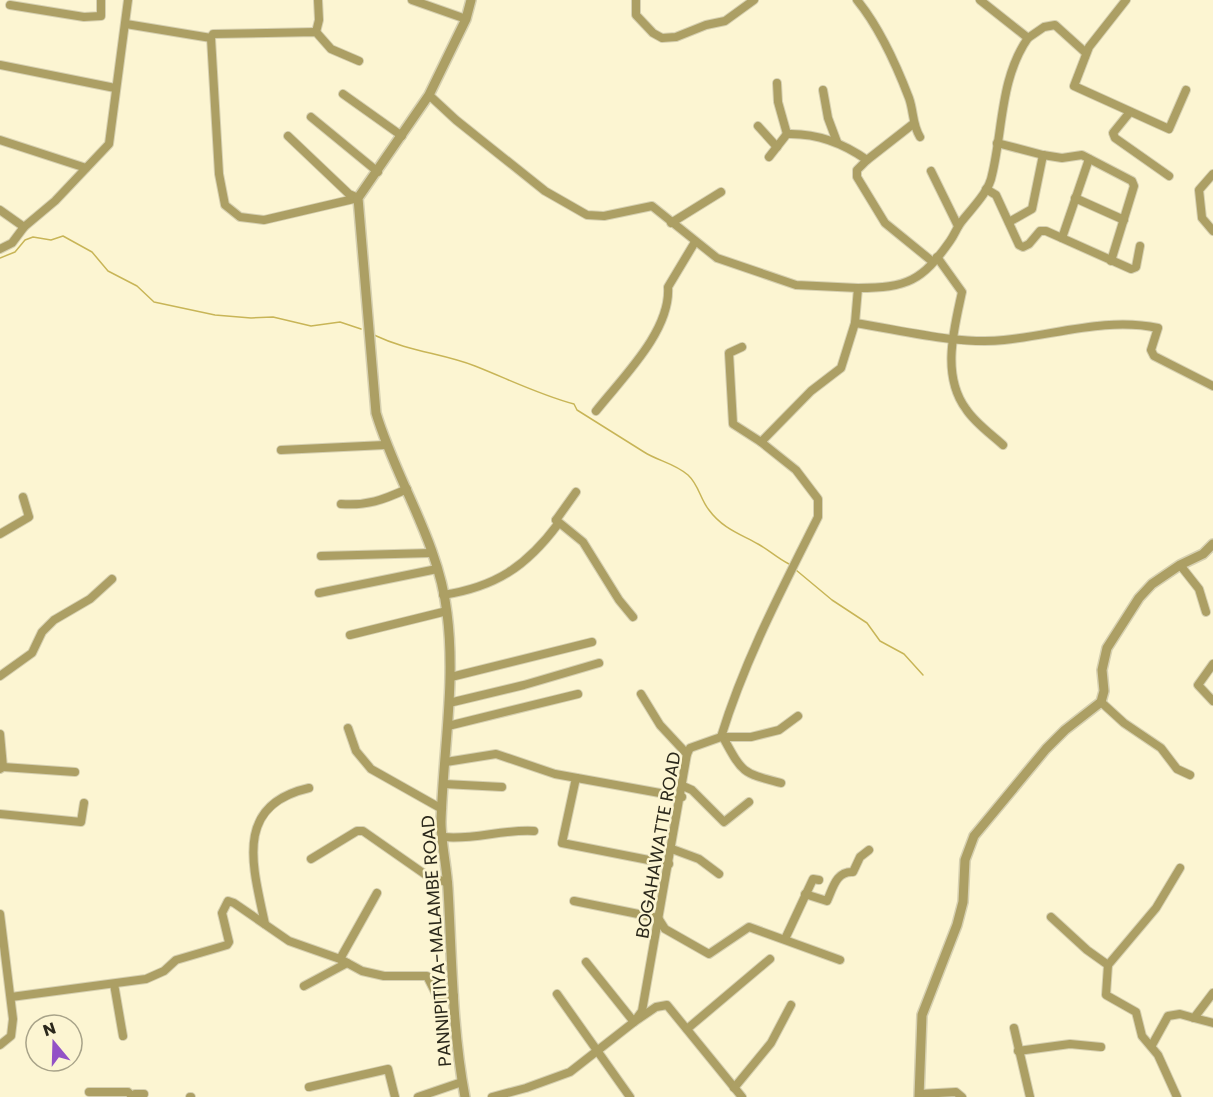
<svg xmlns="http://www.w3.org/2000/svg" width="1213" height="1097" font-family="Poppins,sans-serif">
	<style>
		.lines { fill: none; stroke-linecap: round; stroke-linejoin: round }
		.stream { stroke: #c8b557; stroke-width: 1.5 }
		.minor-casing { stroke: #d6d0b1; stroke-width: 10 }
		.tertiary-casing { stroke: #d6d0b1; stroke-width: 12 }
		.minor { stroke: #ac9f64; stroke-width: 8 }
		.tertiary { stroke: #ac9f64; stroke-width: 9 }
		.labels { text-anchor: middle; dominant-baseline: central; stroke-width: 5; stroke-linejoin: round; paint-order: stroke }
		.street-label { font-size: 18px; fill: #2b281b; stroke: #fcf5d2 }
	</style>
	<rect width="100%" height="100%" fill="#fcf5d2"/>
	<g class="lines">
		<g class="stream">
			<path d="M0,258L15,252L25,240L33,237L51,240L63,236L92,252L108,271L137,286L154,302L215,315L251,318L273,317L311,326L340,322L361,329"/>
			<path d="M374,335C410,352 441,353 475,366C508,379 540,395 574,404L577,410L644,452C658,461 674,463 688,475C699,485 700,499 709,510C722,528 740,534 758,544C769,550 777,558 789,564"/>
			<path d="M796,570L832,600L867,623L880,641L904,654L923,675"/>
		</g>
		<g class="minor-casing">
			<g id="minor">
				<path d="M412,0L466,19"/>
				<path d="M636,0V15L653,33L662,38L676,37L706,25L725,21L754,0"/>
				<path d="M857,0C880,28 896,64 909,98C914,112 912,124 920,137"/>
				<path d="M1126,0L1089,47L1074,86L1169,129L1186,90"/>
				<path d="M10,5L84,17L101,16V0"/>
				<path d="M126,24L211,38L219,174L225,205L240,217L264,220L358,198"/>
				<path d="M316,32L319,20L318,0"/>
				<path d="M211,38L213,34L316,32L331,49L359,61"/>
				<path d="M1028,38L1044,27L1055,25L1086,53"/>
				<path d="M0,65L115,88"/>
				<path d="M777,83L778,102L787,134"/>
				<path d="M823,90L828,118L837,142"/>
				<path d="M343,94L402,136"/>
				<path d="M429,95L456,120L545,191L587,215L604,216L652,206L717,258L796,285L858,288"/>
				<path d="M1130,112L1113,133L1115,138L1169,176"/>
				<path d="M311,117L378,172"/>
				<path d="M913,124L867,160L857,170V177L885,223L933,262"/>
				<path d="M758,126L777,147"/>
				<path d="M288,136L349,194L358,198"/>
				<path d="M0,140L86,168"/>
				<path d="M997,143L1043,155L1062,158L1082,155L1132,181L1134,186L1111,261"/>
				<path d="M769,157L787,134C817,133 843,143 867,160"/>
				<path d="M931,171L958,226"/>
				<path d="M1213,174L1199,190L1202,218L1213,231"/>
				<path d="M986,189L996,195L1019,245L1023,247L1029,244L1040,231H1046L1131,269L1136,267L1140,246"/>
				<path d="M1075,198L1124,220"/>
				<path d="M0,210L24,227"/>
				<path d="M1009,222L1032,209L1043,155"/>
				<path d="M671,223L721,192"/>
				<path d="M1062,238L1089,159"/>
				<path d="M0,249L12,243L24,227L55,201L109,144L128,0"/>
				<path d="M937,257L962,292C954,329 941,375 966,409C975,423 991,434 1003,445"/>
				<path d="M855,323C901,330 958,345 1004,340C1055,335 1107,317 1158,328L1151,350L1154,356L1213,386"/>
				<path d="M742,347L729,353L733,424L761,442"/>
				<path d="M596,411C622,378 671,331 668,287L695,242"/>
				<path d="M281,450L385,445"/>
				<path d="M341,504C367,506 383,500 407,489"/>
				<path d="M556,520L583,542L619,600L633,617"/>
				<path d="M0,534L29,517L23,497"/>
				<path d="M321,556L431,553"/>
				<path d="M1180,565L1199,589L1206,612"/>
				<path d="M319,593L437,569"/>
				<path d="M443,595C495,587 526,567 558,524L556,520L576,492"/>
				<path d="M350,635L447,611"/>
				<path d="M1213,664L1198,685L1213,701"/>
				<path d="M0,676L32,653L42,632L54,620L90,599L112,579"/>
				<path d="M451,677L592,642"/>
				<path d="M641,694L660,725L687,754"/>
				<path d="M1101,702L1124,723L1161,748L1177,769L1190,775"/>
				<path d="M449,703L524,685L599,663"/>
				<path d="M448,726L578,694"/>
				<path d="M348,728L356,751L371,769L442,809"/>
				<path d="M0,734L3,767L0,769"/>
				<path d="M721,737H751L779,730L798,716"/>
				<path d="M724,739C743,774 743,773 781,783"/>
				<path d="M446,762L496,754L555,774L682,797"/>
				<path d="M3,767L75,772"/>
				<path d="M576,778L562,843L669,864"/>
				<path d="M444,784L502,787"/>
				<path d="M683,786L692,790L724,822L749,802"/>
				<path d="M0,814L81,822L84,803"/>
				<path d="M444,837C475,840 502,829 534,831"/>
				<path d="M672,849L699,859L719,874"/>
				<path d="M311,859L357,831H363L426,875L448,883"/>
				<path d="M805,894L827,901C833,888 836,871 853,872L860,857L869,850"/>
				<path d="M574,901L658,918L665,929L709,954L749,927L840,960"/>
				<path d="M0,914L13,1019L11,1036L0,1045"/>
				<path d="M1051,917L1087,950L1108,965L1106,995L1136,1012L1142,1036L1158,1055L1177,1097"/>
				<path d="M265,924C253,867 233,805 309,788"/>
				<path d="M785,939L813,879L819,880"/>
				<path d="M340,959L377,893"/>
				<path d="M586,962L634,1022L656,1007L667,1005L742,1097"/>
				<path d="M1108,965L1156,908L1180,868"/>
				<path d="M114,984L123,1036"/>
				<path d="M304,986L347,963"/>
				<path d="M557,994L630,1097"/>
				<path d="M11,997L146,979L164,971L176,960L227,945L229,942L222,913L228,901L234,903L289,941L340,959L362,971L384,976H427L437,996H454"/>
				<path d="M1194,1018L1213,1023"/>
				<path d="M1014,1028L1030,1097"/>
				<path d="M687,1029L770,959"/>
				<path d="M1152,1045L1168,1016L1180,1014L1194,1018L1213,993"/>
				<path d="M1018,1051L1070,1044L1101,1047"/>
				<path d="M309,1087L388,1069L395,1097"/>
				<path d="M734,1088L771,1043L791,1005"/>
				<path d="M89,1092H128L133,1097"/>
				<path d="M920,1094L956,1092L962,1097"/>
				<path d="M133,1096L135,1094H144"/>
				<path d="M190,1097H191"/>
				<path d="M418,1097L462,1082"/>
				<path d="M492,1097L526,1088L570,1072L634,1022L642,1011L687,754L690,748L721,737C745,659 782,589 818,517V499L796,470L761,442L811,391L841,368L855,323L858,288C907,288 922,281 950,241C955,234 957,227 962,221C972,208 989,192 992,175C1003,130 1000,78 1028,38L980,0"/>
			</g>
		</g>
		<g class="tertiary-casing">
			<g id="tertiary">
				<path d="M465,1097C452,1029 452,958 448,889C447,868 441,842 441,822C443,752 456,683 447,613C439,542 396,480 376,413L358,198L429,95L466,19L471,0"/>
				<path d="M919,1097L922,1015L957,925L963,902L965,860L974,836L1046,749L1065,730L1101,702L1104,691L1102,670L1107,648L1139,598L1152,584L1180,565L1203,554L1213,544"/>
			</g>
		</g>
		<use href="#minor" class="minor"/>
		<use href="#tertiary" class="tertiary"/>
	</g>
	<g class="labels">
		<g class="street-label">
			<text transform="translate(658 845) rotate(-80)">BOGAHAWATTE ROAD</text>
			<text transform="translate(436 941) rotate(-94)">PANNIPITIYA-MALAMBE ROAD</text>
		</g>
	</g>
	<g transform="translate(54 1043) rotate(341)"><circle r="28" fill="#fcf5d2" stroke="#a8a389" stroke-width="1.5"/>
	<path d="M0-4.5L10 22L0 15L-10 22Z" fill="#9351c6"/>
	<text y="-9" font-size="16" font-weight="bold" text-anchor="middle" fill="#2b281b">N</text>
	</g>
</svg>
